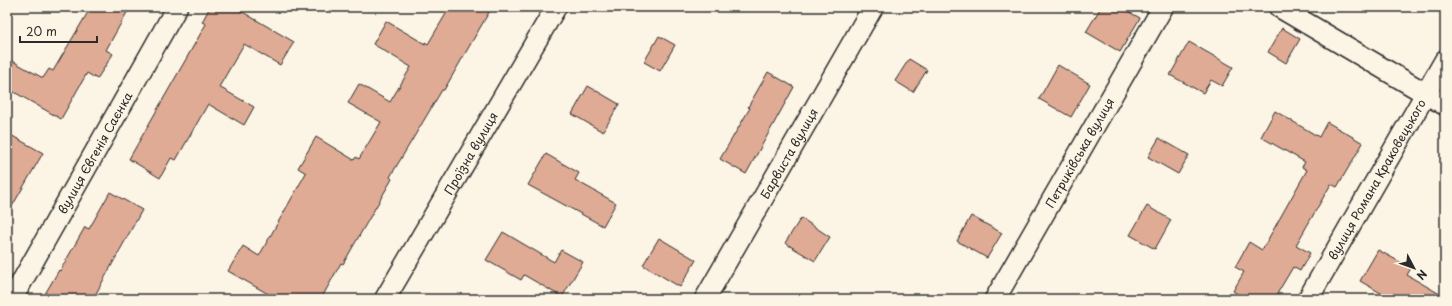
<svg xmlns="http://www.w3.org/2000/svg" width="1452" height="306" font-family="'Playpen Sans',sans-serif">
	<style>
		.building { fill: #e0ab95; stroke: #2b2b2b }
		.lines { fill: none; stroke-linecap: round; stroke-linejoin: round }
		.minor-casing { stroke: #2b2b2b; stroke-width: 23 }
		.minor { stroke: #fcf5e5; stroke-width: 20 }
		.labels { text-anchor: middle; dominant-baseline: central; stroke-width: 3; stroke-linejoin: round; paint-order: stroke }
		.street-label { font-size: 12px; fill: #2b2b2b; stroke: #fcf5e5 }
	</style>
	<rect width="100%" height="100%" fill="#fcf5e5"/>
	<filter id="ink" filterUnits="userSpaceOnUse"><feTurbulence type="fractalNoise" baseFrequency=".025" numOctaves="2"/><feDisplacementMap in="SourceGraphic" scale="8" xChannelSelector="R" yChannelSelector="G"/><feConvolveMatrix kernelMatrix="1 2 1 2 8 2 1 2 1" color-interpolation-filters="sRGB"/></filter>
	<g filter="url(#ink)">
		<g class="building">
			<path d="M91,7H130L106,50L113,54L97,79L87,73L61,119L7,88V58L43,78L49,69L53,71Z"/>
			<path d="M210,7H234L294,42L280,65L244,44L219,87L254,107L244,125L208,104L176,160L171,158L160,178L129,159L206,24L202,22Z"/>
			<path d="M450,7H492L444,90H442L390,177L392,179L343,264L341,263L321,299H277L228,271L243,246L259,256L306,173L298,168L316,137L354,160L356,157L359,159L381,122L348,103L359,84L390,102L411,67L373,44L386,21L425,44V42L428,44Z"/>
			<path d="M1101,7H1120L1140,18L1120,52L1086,32Z"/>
			<path d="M1282,28L1300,39L1286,63L1268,52Z"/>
			<path d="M659,36L675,45L660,71L644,62Z"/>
			<path d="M1189,42L1233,67L1222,86L1211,80L1203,93L1170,75Z"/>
			<path d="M909,59L927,70L913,92L895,81Z"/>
			<path d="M1058,65L1090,84L1071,117L1039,99Z"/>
			<path d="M768,72L794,87L746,174L720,159L750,108L748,107Z"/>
			<path d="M588,86L619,104L603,132L572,114Z"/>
			<path d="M1275,111L1319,137L1327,122L1363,143L1337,187L1331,184L1296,245L1310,253L1300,271L1293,267L1274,299H1246L1233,291L1244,272L1235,267L1249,242L1262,250L1307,170L1302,167L1305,162L1261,137Z"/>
			<path d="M7,133L43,153L7,215Z"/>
			<path d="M1159,138L1189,155L1178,174L1148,157Z"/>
			<path d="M546,154L579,173L575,180L616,203L603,226L528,185Z"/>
			<path d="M110,192L142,210L93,299H42L59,270L60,271L85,227L89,229Z"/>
			<path d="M1147,206L1171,220L1155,249L1130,235Z"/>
			<path d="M971,216L1002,233L987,258L957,241Z"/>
			<path d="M801,218L830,237L815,261L785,243Z"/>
			<path d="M503,232L554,262L561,250L583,262L562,297L524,275L521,280L486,260Z"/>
			<path d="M659,238L696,260L680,287L643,265Z"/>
			<path d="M1378,250L1411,268L1407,275L1445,297V299H1391L1360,281Z"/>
		</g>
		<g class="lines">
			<g class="minor-casing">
				<g id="minor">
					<path d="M1279,7L1445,105"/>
					<path id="s1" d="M12,299L177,7"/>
					<path id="s2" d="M385,299L556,7"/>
					<path id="s3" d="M705,299L873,7"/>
					<path id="s4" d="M995,299L1163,7"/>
					<path id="s5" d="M1308,299L1445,60"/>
				</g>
			</g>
			<use href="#minor" class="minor"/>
		</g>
	</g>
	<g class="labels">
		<g class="street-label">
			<text stroke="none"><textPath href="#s1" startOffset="168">вулиця Євгенія Саєнка</textPath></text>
			<text stroke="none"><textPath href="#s2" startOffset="169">Проїзна вулиця</textPath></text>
			<text stroke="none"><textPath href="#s3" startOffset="168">Барвиста вулиця</textPath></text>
			<text stroke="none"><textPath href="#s4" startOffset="169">Петриківська вулиця</textPath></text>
			<text stroke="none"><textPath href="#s5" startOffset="138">вулиця Романа Краковецького</textPath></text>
		</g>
	</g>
	<rect width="1452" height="306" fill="none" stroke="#fcf5e5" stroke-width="24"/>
	<rect x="12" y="12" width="1428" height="282" fill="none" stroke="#2b2b2b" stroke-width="1.5" filter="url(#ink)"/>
	<g transform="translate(1414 268) rotate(131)" stroke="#fcf5e5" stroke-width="3" paint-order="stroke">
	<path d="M0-3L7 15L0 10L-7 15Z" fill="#2b2b2b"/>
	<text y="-6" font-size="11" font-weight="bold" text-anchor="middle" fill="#2b2b2b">N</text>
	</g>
	<path d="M20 36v6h77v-6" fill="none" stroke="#2b2b2b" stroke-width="2"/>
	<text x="26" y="36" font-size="12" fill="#2b2b2b" stroke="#fcf5e5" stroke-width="3" paint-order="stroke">20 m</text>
</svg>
